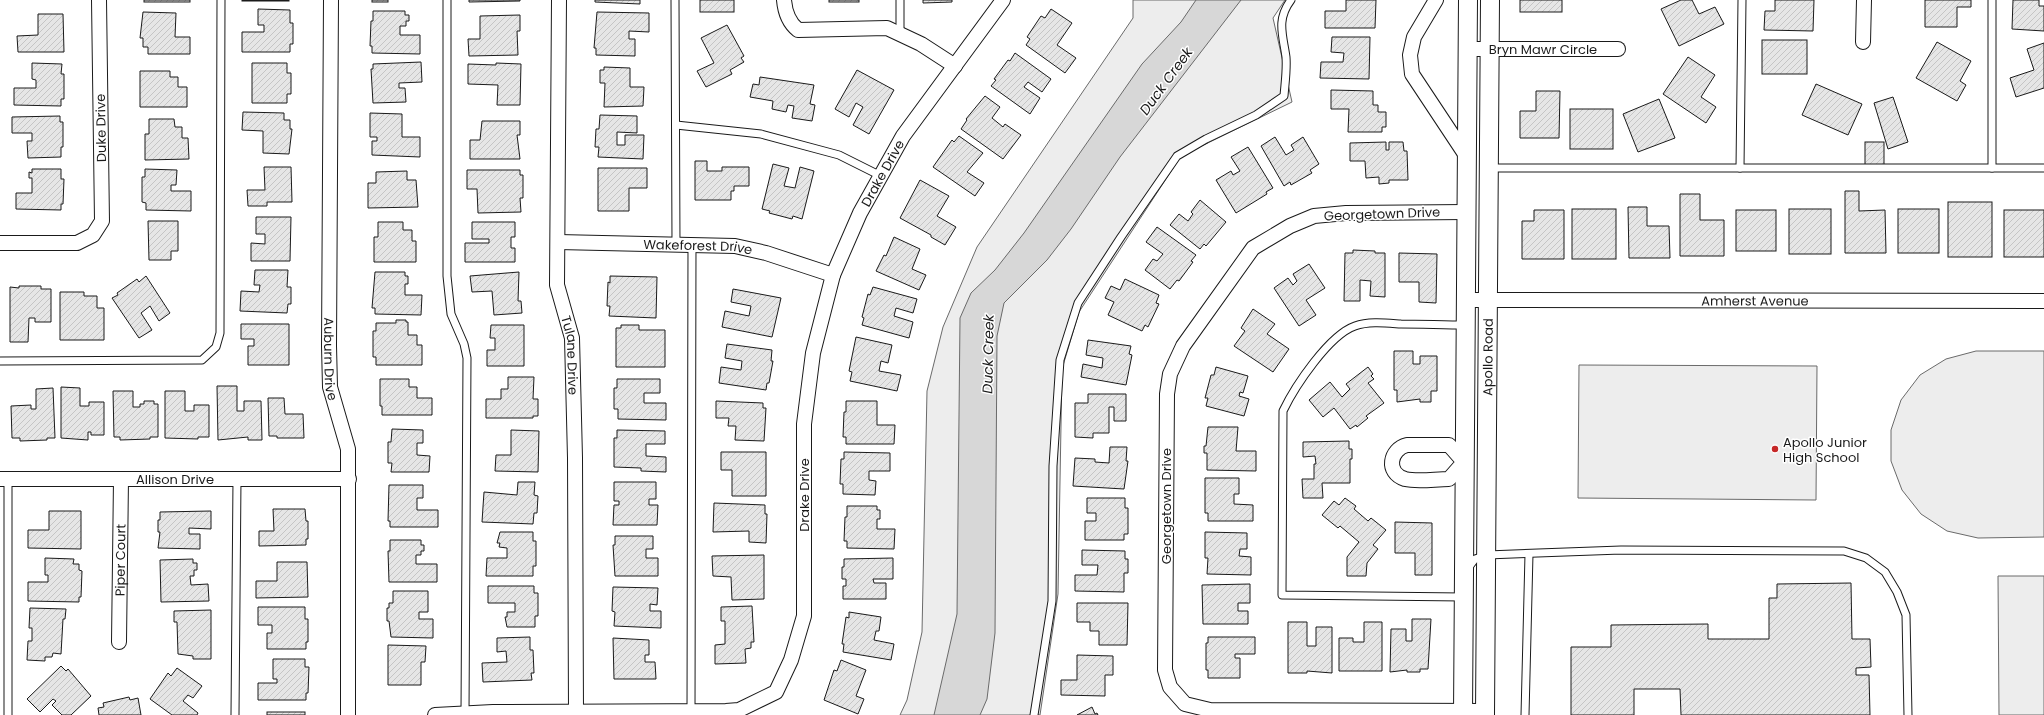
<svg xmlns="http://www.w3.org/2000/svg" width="2044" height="715" font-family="Poppins,sans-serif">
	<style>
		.built { fill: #ededed; stroke: #6a6a6a }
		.water { fill: #d7d7d7; stroke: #6a6a6a }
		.building { fill: url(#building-hatch); stroke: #1a1a1a }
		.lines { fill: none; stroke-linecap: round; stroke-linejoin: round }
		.service-casing { stroke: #1a1a1a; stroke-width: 9 }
		.minor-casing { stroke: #1a1a1a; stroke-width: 16 }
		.tertiary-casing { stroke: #1a1a1a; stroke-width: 20 }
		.service { stroke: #fff; stroke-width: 7 }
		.minor { stroke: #fff; stroke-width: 14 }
		.tertiary { stroke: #fff; stroke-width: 18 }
		.poi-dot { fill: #c62828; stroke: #fff; stroke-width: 1.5 }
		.labels { text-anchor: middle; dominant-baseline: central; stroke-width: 3; stroke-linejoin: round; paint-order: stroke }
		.street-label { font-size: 13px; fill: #1a1a1a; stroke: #fff }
		.poi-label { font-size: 13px; fill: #1a1a1a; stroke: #fff; text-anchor: start }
		.water-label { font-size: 14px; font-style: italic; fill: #1a1a1a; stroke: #fff }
	</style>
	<defs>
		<pattern id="building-hatch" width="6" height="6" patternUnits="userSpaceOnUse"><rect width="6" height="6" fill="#e6e6e6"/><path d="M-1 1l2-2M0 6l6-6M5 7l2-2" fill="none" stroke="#c5c5c5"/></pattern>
	</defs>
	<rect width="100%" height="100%" fill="#fff"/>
	<g class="built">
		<path d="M1133,0H1285L1273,18L1292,102L1181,156L1079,312L1062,369L1058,594L1040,715H900L907,700L922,632L927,391L943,327L977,247L1133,18Z"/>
		<path d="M1976,351H2044V537L1978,538L1947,531L1921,514L1902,490L1891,461V430L1901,400L1920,375L1946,359Z"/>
		<path d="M1579,365L1817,366L1816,500L1578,498Z"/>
		<path d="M1998,576H2044V715H1999Z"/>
	</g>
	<path class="water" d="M1196,0H1241L1120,157L1071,229L1047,260L1004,303L997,336L995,633L987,699L980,715H934L957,614L960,318L971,293L995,270L1024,233L1142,64L1181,22Z"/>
	<g class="building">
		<rect x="144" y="0" width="46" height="2"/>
		<rect x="242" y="0" width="47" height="1"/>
		<rect x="372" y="0" width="16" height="2"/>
		<path d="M469,0H520V1L469,2Z"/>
		<path d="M595,0H640V4L595,2Z"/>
		<rect x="700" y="0" width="34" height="12"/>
		<rect x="829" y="0" width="30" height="2"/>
		<path d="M923,0H952V2L923,3Z"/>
		<path d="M1346,0H1376L1375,28H1325V11H1346Z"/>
		<rect x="1520" y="0" width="42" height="12"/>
		<path d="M1681,0H1692L1699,14L1715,7L1724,24L1679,46L1661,9Z"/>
		<path d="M1775,0H1814L1813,31L1764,30L1765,11H1775Z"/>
		<path d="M1925,0H1971V7H1957V27H1925Z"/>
		<path d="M2013,0H2039V6H2044V31L2012,29Z"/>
		<path d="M258,9L290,10V23H293V44H290V52H242V32H264V25H258Z"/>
		<path d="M1051,9L1072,23L1057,45L1076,58L1065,73L1026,45L1030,39L1027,37L1041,16L1045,18Z"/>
		<path d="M373,11H405V15H409V21H406V26H400V35H420V54L372,53V46H370L371,21H373Z"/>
		<path d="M143,12L176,13L175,37H190V54H148V47H143V38H140Z"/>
		<path d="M597,12L649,13V32L629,31V39H635V56L596,55V48H594Z"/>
		<path d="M38,14H63L64,52H18L17,36L38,35Z"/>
		<path d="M520,15V31H517L518,55L469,56L468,39H480V16Z"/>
		<path d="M727,25L744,56L741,58L744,62L730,70L732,74L706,87L697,71L714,63L701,38Z"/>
		<path d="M1332,37H1370L1369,79L1320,78L1321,62H1343L1344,53L1331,52Z"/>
		<rect x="1762" y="40" width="45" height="34"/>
		<path d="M1937,42L1971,61L1960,81L1966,85L1957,101L1916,78Z"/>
		<path d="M2044,43V88L2016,97L2010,78L2034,70L2027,49Z"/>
		<path d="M1015,53L1051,79L1042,92L1028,82L1024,87L1040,98L1030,114L991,86L996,80L994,79L1008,60L1010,61Z"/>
		<path d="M1688,57L1715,75L1701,97L1716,107L1706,123L1663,94Z"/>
		<path d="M421,62L422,82L399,83V88H405L406,102L373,103L371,69H373V64Z"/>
		<path d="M32,63L62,64L61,74H64V99H61V106L14,105V88H36V80L32,79Z"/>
		<path d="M252,63H287V73H291V94H287V103H252Z"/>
		<path d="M496,63L521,64L520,105H497L498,85L468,84V64L496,65Z"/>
		<path d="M604,67L630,68V87H644L643,106L604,107L605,83H600V70H604Z"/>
		<path d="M857,70L894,90L869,134L853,125L863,107L856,103L849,117L835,109Z"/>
		<path d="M140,71H170V77H178V87H187V107H140Z"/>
		<path d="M760,77L814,85L810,104L815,105L812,121L792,118L794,106L788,105L786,112L772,109L773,101L750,97L753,84L759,85Z"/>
		<path d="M1816,84L1862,104L1848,135L1802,115Z"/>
		<path d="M1331,90L1373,91V105H1378V112H1386V127H1382V132H1348L1349,109H1331Z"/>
		<path d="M1536,91H1560L1559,138H1520V111H1536Z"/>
		<path d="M985,96L1000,107L992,118L1003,127L1005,124L1021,135L1003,159L961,129L967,120L966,119Z"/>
		<path d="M1893,97L1908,142L1888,149L1874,103Z"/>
		<path d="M1659,99L1675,138L1638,152L1623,114Z"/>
		<rect x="1570" y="109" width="43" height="40"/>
		<path d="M243,112L284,113V120H290V129H292L289,154L263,153V131L242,130Z"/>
		<path d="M370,113L402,114V137H420V157L372,155V141H377V137H370Z"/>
		<path d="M600,115L637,116V133L617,132V145H625V135H644L643,159L598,157L599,147H595L596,129H599Z"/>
		<path d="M60,116V122H63V147H61V157L28,158L27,141H32V133H12V117Z"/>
		<path d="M149,119H174L175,127H182V138H188L189,159L145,160V134H149Z"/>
		<path d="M482,121H520V135H517L520,159H470V140H480Z"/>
		<path d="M959,136L983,153L967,172L984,183L975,196L933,167L952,140L954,142Z"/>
		<path d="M1275,137L1286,155L1294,150L1291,145L1303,137L1319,164L1310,170L1312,173L1291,185L1290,182L1284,186L1261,146Z"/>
		<path d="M1386,142V150H1389V142H1403L1404,151H1407L1408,180H1389V183L1379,184V177L1366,178L1365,161H1350V143Z"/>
		<rect x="1865" y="142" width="19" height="23"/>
		<path d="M1248,147L1273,188L1266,192L1267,194L1236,213L1216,180L1231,171L1233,175L1240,171L1231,157Z"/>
		<path d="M695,161H707V171H722V167H749V186H734V191H731V200H695Z"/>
		<path d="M773,164L789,168L784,186L795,188L800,167L814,171L802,219L793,216L792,219L769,213L770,211L762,209Z"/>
		<path d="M264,167H291L292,202H267V206H248L247,190H265Z"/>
		<path d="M598,168H647V188H629V211H598Z"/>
		<path d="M32,169H61V179H64L63,204H61V210L16,209V193H32V178H29V172L32,173Z"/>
		<path d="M145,169L177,170L176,185H171V191H191V211L146,210V203L142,202V177H145Z"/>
		<path d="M467,170H520V175H523V198H520L521,212L478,213L477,189H467Z"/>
		<path d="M407,171V180H416L418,207L368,208V183H376V172Z"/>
		<path d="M920,180L949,196L937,216L956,227L945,245L931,237V235L900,218Z"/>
		<path d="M1845,191H1859V211L1885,210L1886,253H1845Z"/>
		<path d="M1680,194H1700V220H1724V256H1680Z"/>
		<path d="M1200,200L1226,222L1206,246L1204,244L1200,249L1170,225L1179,214L1188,221L1193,214L1191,212Z"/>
		<rect x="1948" y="202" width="44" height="55"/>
		<path d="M1628,207H1647V226H1669L1670,258H1629Z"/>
		<rect x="1572" y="209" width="44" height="50"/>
		<rect x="1789" y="209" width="42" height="45"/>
		<rect x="1898" y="209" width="41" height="44"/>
		<path d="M1534,210H1564V259H1522V221H1534Z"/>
		<rect x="1736" y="210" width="40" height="41"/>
		<rect x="2004" y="210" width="40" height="47"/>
		<path d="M256,217H291L290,261H251V243L265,244V234H256Z"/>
		<path d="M148,221H178V251H171V260H149Z"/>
		<path d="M378,222H403V230H412V241H416V262H374V237H378Z"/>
		<path d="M472,222H515V237H511V248H515V262H465V243H489V239H472Z"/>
		<path d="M1157,227L1196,255L1191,261L1193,262L1179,281L1177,280L1170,289L1145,270L1153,259L1157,261L1163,254L1146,242Z"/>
		<path d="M894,237L920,249L912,269L926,275L919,290L876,271L884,255L886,256Z"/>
		<path d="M1353,250L1375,251V253H1385V297L1370,296L1371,281L1360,280V301H1344L1345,253H1353Z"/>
		<path d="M1399,253L1437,254L1436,303L1419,302V282H1399Z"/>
		<path d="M1309,264L1325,288L1306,300L1316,315L1299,326L1274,288L1288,278L1293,285L1297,281L1293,274Z"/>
		<path d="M255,270H288L287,287H291V304H288L287,313L240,311L241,291L259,292L260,285H254Z"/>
		<path d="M375,272H405V276H408V284H405V295H422L421,315L375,314V308H372Z"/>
		<path d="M519,272L518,301H521L522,313L494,315L492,291L472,292L470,276Z"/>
		<path d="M146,276L170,313L159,321L150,306L141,313L152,330L139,338L112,298L118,295L117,293L137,279L139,282Z"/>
		<path d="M610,276L657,277L656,318L609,316L610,306H607L608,282L610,283Z"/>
		<path d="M1125,279L1159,295L1156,303L1159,304L1148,327L1145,325L1142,331L1108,315L1114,302L1105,298L1111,286L1120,290Z"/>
		<path d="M19,286H41V289H51V322H35V318H29L28,342H10V287L19,288Z"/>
		<path d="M873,287L917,299L913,313L896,308L894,316L913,322L909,338L862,325L864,318L862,317L868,294L870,295Z"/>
		<path d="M733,289L781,298L772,337L722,327L725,311L749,316L751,306L731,302Z"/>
		<path d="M60,292H84V296H97V308H104V340H60Z"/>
		<path d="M1253,309L1275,324L1267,334L1289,349L1273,372L1234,346L1245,331L1241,328Z"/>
		<path d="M396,320H406V322H408V335H417V345H422V365H376V357H373V331H376V323H396Z"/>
		<path d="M241,324H289V365H248V346H254V339H241Z"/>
		<path d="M491,325H524V366H487V350H495V338H490Z"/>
		<path d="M621,325H639V330H665V367H616V328H621Z"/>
		<path d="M856,337L892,345L888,363L881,361L879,371L901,375L897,391L850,381L852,372L849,371Z"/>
		<path d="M1088,340L1131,346L1129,354L1132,355L1126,385L1081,377L1083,364L1102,368L1103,358L1086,355Z"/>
		<path d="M727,344L772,350L771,361H773L769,383H767L766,390L719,383L721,367L741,370L742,361L725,358Z"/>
		<path d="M1394,351H1413V364H1420V356H1437V391H1431V402H1420V399L1397,402V390H1394Z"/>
		<path d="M1216,367L1248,376L1243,393L1240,392L1239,396L1249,399L1244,416L1206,406L1208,398H1205L1211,375H1214Z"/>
		<path d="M1368,367L1373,374L1371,376L1374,379L1368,383L1384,403L1366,416L1368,418L1357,427L1356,425L1350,429L1334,408L1323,417L1309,400L1330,382L1342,397L1350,389L1346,384Z"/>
		<path d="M508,377H534L533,399H538V416H533V418H486V399H501V389H508Z"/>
		<path d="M380,379H409V387H417V398H432V415H382V406H380Z"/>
		<path d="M617,379H660V393H644V403H666V420L618,419V409H614V388H617Z"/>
		<path d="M217,386H237V411H244V401H261L262,440H248V437L218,440Z"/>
		<path d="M61,387L80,388V406H89V402H104V435H91V432H88V440L61,438Z"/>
		<path d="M53,388L55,438H47V440L20,441V438H12L11,406L31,405V409H36V389Z"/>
		<path d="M113,391H133V407H140V404H144V401H154V404H158V437H150V439L120,440V437H114Z"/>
		<path d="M165,391H185V411H194V405H209V437H198V439L165,438Z"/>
		<path d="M1088,394H1126V421H1114V407H1109V433H1093V438L1075,437V403H1088Z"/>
		<path d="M268,398H284L285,414H303L304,438H277V436H269Z"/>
		<path d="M716,401L763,403V408H766L764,441L735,440L736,426H728L729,418H716Z"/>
		<path d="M846,401H877V425H895L894,444H846V437H843L844,412H846Z"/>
		<path d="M1208,427H1238L1236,451H1256V471L1207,470V453H1204V446H1206Z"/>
		<path d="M392,429L423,430V443H417V455L430,456L429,472H391L392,463H388V442H391Z"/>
		<path d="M511,430L539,431L538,472L495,471L496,455H511Z"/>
		<path d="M617,430L665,431V444H646V456L666,457V472L641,471V468L614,467V438H617Z"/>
		<path d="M1349,441V449H1352V459H1350V483H1322L1323,498H1303L1302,479H1314V464H1316L1315,456L1303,457V442Z"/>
		<path d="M1110,447H1127L1126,461H1128L1124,489L1073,486L1075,458L1095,459V462L1109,463Z"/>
		<path d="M721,452H766V496H732V470H721Z"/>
		<path d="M844,452L890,453V471H869V480L876,481L875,495L843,494V484H840L841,459H844Z"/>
		<path d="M1205,478H1239V494H1234V504L1253,505V521H1208V513H1205Z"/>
		<path d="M518,482H535L534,495L538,496L537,513H534L533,524L482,522L484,492L517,495Z"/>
		<path d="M614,482H656V499H649V505H658L657,525H613L614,505H619V501H614Z"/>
		<path d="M389,485H423V498H417V510H438V527H390V521H388Z"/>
		<path d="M1087,498H1125V508H1128V534H1124V540H1085V521H1096V513H1087Z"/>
		<path d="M1345,498L1356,506L1354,509L1368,521L1371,518L1386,530L1373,545L1378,549L1367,563L1366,576H1347V557L1359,542L1340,526L1338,528L1322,515L1334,501L1339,505Z"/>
		<path d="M714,503L765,505V514H767L766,543L749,542V531L713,532Z"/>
		<path d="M847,506H877V510H880V519H877V529H895L894,549L847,548V541H844L845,517H847Z"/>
		<path d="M273,509H305L306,521H308V539H306V545L259,546V531H274Z"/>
		<path d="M49,511H81V549L28,548V530H49Z"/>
		<path d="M211,511V529L189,528V534H200V549L158,548L160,532H158V520H160V512Z"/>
		<path d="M1395,522L1432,523V575H1415V553H1395Z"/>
		<path d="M500,532H533V541H536V566H533V576H486L487,558H507V548L499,547L500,543H497Z"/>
		<path d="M1205,532L1247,533V549H1240L1239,556L1251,557V575L1207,574L1208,558H1205Z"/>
		<path d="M615,536H653V549H646V558H658V576H615L613,545H615Z"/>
		<path d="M390,540H421V545H424V551H421V555H416V564H437V582H389L388,551H390Z"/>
		<path d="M1082,550L1125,551V559H1128V573H1124V592L1075,591V575H1097L1098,565H1082Z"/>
		<path d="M764,555V599L732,600L731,577L713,576L712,556Z"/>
		<path d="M45,558L74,559L73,564H79V570L82,571L81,597H79V602L28,601V582H48V575H45Z"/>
		<path d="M893,558V579H873L874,583H886V599H843V586H846V579H842V567H844V559Z"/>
		<path d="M193,559V563H197V570H194V576H190L191,585L208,584L209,601L161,602L160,560Z"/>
		<path d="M277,562H307L308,597L256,598V581H277Z"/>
		<path d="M1851,583L1852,639H1870L1871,667L1856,668V675H1869L1870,715H1681L1680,689H1634V715H1571V647H1611V625L1708,624V639H1769V598H1777V584Z"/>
		<path d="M1250,584V603H1238V611H1248V624H1203L1202,585Z"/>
		<path d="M488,586H534V593H538V616H535V627H507L505,617H507V612H515V603H488Z"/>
		<path d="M613,587L658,588L657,605L650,604V611H661V628L614,626L615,612L612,611Z"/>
		<path d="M393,591H428V612H419V619H433V638L391,637L389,621H387V608H389V603H393Z"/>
		<path d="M1077,603H1128L1127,645H1099V631H1090V622H1077Z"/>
		<path d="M752,606L754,642H751V648L745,649L746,663L715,664V645L725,644V621H721V607Z"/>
		<path d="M258,607H305V619H308V642H306V649H267V633H272V625H258Z"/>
		<path d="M30,608L66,609L65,619H63L61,654L53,653L52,657H45V661L27,660L28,641H32V628H29Z"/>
		<path d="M211,610V659H193V656L178,654L177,622H174V611Z"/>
		<path d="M849,612L881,617L879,631H876L874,640L894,644L891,660L843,652L844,644H842L846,617L849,618Z"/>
		<path d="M1412,619H1431L1428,669H1420V672H1407V670L1390,672L1391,629H1406V641H1412Z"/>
		<path d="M1288,622H1307V646H1316V627H1332V673L1307,671V673H1288Z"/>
		<path d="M1364,622H1382V671H1339V638H1353V642H1364Z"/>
		<path d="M530,637V650H533L534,673H531L532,680L483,682L482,663L507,662L506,651L497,652V638Z"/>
		<path d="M1208,637H1255V654H1235V658H1240V678H1208V670H1206V643H1208Z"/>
		<path d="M613,638L649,640V655H645V662H655L656,679H614Z"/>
		<path d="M388,645L426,646L425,662H421V685H388Z"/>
		<path d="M1077,655L1113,656V675H1105V696L1061,695V680H1077Z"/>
		<path d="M273,659H305V667H309L308,693H306V700H258V683H277V679H273Z"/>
		<path d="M841,660L866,670L856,696L864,699L858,714L824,700L834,670L837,671Z"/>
		<path d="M61,666L66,671L68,669L91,696L71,715H62L52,705L56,701L53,699L40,712L27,699Z"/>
		<path d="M177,668L202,686L193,698L188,695L183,701L198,713L197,715H172L150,699L168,673L171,676Z"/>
		<path d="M129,697L130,700L138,698L141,715H99L98,708L104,707L103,703Z"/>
		<path d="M1092,707L1095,714L1097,713L1098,715H1077Z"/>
		<rect x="267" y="712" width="38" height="3"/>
	</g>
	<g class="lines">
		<g class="service-casing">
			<g id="service">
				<path d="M447,0V276L451,314L464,344L467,358L465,713"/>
				<path d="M675,0L676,244"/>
				<path d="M1992,0V168"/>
				<path d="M900,34V0"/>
				<path d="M676,125L761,134L839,155L881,176"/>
				<path d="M1490,168H2044"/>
				<path d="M1740,168L1742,0"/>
				<path d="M0,361L202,360L216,347L220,333L221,0"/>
				<path d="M1468,568L1475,559L1487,555L1621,550L1844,551L1866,558L1885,572L1897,592L1906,615L1908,715"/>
				<path d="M1463,597L1282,595L1283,411C1295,386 1329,335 1355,326C1369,321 1386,323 1401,324C1423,324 1444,325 1466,325"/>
				<path d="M691,712L692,244"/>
				<path d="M8,715V479"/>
				<path d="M235,715L237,479"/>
				<path d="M1034,715L1052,601L1053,466L1060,360L1078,303L1121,237L1177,156L1206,139L1256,115L1284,96C1285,83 1287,70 1286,57C1283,35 1276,20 1291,0"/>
				<path d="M1525,715L1529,554"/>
			</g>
		</g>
		<g class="minor-casing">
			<g id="minor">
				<path id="s1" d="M331,0L329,346L330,387L348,449V715"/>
				<path id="s2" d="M559,0L557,285L572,338L575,458L576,712"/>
				<path d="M784,0C785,12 788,22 798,30L887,28L921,44L955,66"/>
				<path d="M1436,0L1414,37L1410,55L1412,74L1467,157"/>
				<path d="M1863,42L1864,0"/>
				<path id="s3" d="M1467,49H1618"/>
				<path d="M1467,212L1346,213L1314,216L1290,226L1253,248L1183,346L1170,374L1167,394L1165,670L1170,687L1185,704L1210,710L1486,711"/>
				<path id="s4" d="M558,242L735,246L766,253L833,275"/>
				<path d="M0,243H77L93,235L102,221L99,0"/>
				<path id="s5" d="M1466,300L2044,301"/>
				<path d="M1407,445H1449L1464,462L1449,479C1435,479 1418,482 1405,479C1385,473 1390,449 1407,445Z"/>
				<path id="s6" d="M0,479H349"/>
				<path id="s7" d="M119,642L121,479"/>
				<path id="s8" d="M435,715L493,712L726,711L739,710L776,692L791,660L804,616V424L813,353L833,275L860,213L903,136L1003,0"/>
			</g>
		</g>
		<g class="tertiary-casing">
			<g id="tertiary">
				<path d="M1463,715L1468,0"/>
				<path id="s9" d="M1485,715L1490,0"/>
			</g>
		</g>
		<use href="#service" class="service"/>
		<use href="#minor" class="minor"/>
		<use href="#tertiary" class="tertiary"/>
	</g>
	<circle class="poi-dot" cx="1775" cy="449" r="4"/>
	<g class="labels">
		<g class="street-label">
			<text stroke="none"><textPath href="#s3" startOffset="76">Bryn Mawr Circle</textPath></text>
			<text transform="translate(101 128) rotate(-91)">Duke Drive</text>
			<text stroke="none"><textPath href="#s8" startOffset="884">Drake Drive</textPath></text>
			<text transform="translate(1382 214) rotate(-2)">Georgetown Drive</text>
			<text stroke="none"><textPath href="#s4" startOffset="140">Wakeforest Drive</textPath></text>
			<text stroke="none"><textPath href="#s5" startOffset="289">Amherst Avenue</textPath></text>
			<text stroke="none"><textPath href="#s2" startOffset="357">Tulane Drive</textPath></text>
			<text stroke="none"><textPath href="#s1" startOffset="359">Auburn Drive</textPath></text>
			<text stroke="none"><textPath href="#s9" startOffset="358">Apollo Road</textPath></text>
			<text stroke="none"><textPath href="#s6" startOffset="175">Allison Drive</textPath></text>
			<text transform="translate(804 495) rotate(-90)">Drake Drive</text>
			<text transform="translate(1166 506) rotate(-90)">Georgetown Drive</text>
			<text stroke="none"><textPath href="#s7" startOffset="82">Piper Court</textPath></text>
		</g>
		<g class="poi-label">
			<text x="1783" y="442">Apollo Junior<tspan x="1783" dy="15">High School</tspan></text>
		</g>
		<g class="water-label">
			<text transform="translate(1166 81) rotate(-54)">Duck Creek</text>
			<text transform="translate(988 354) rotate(-89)">Duck Creek</text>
		</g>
	</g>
</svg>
